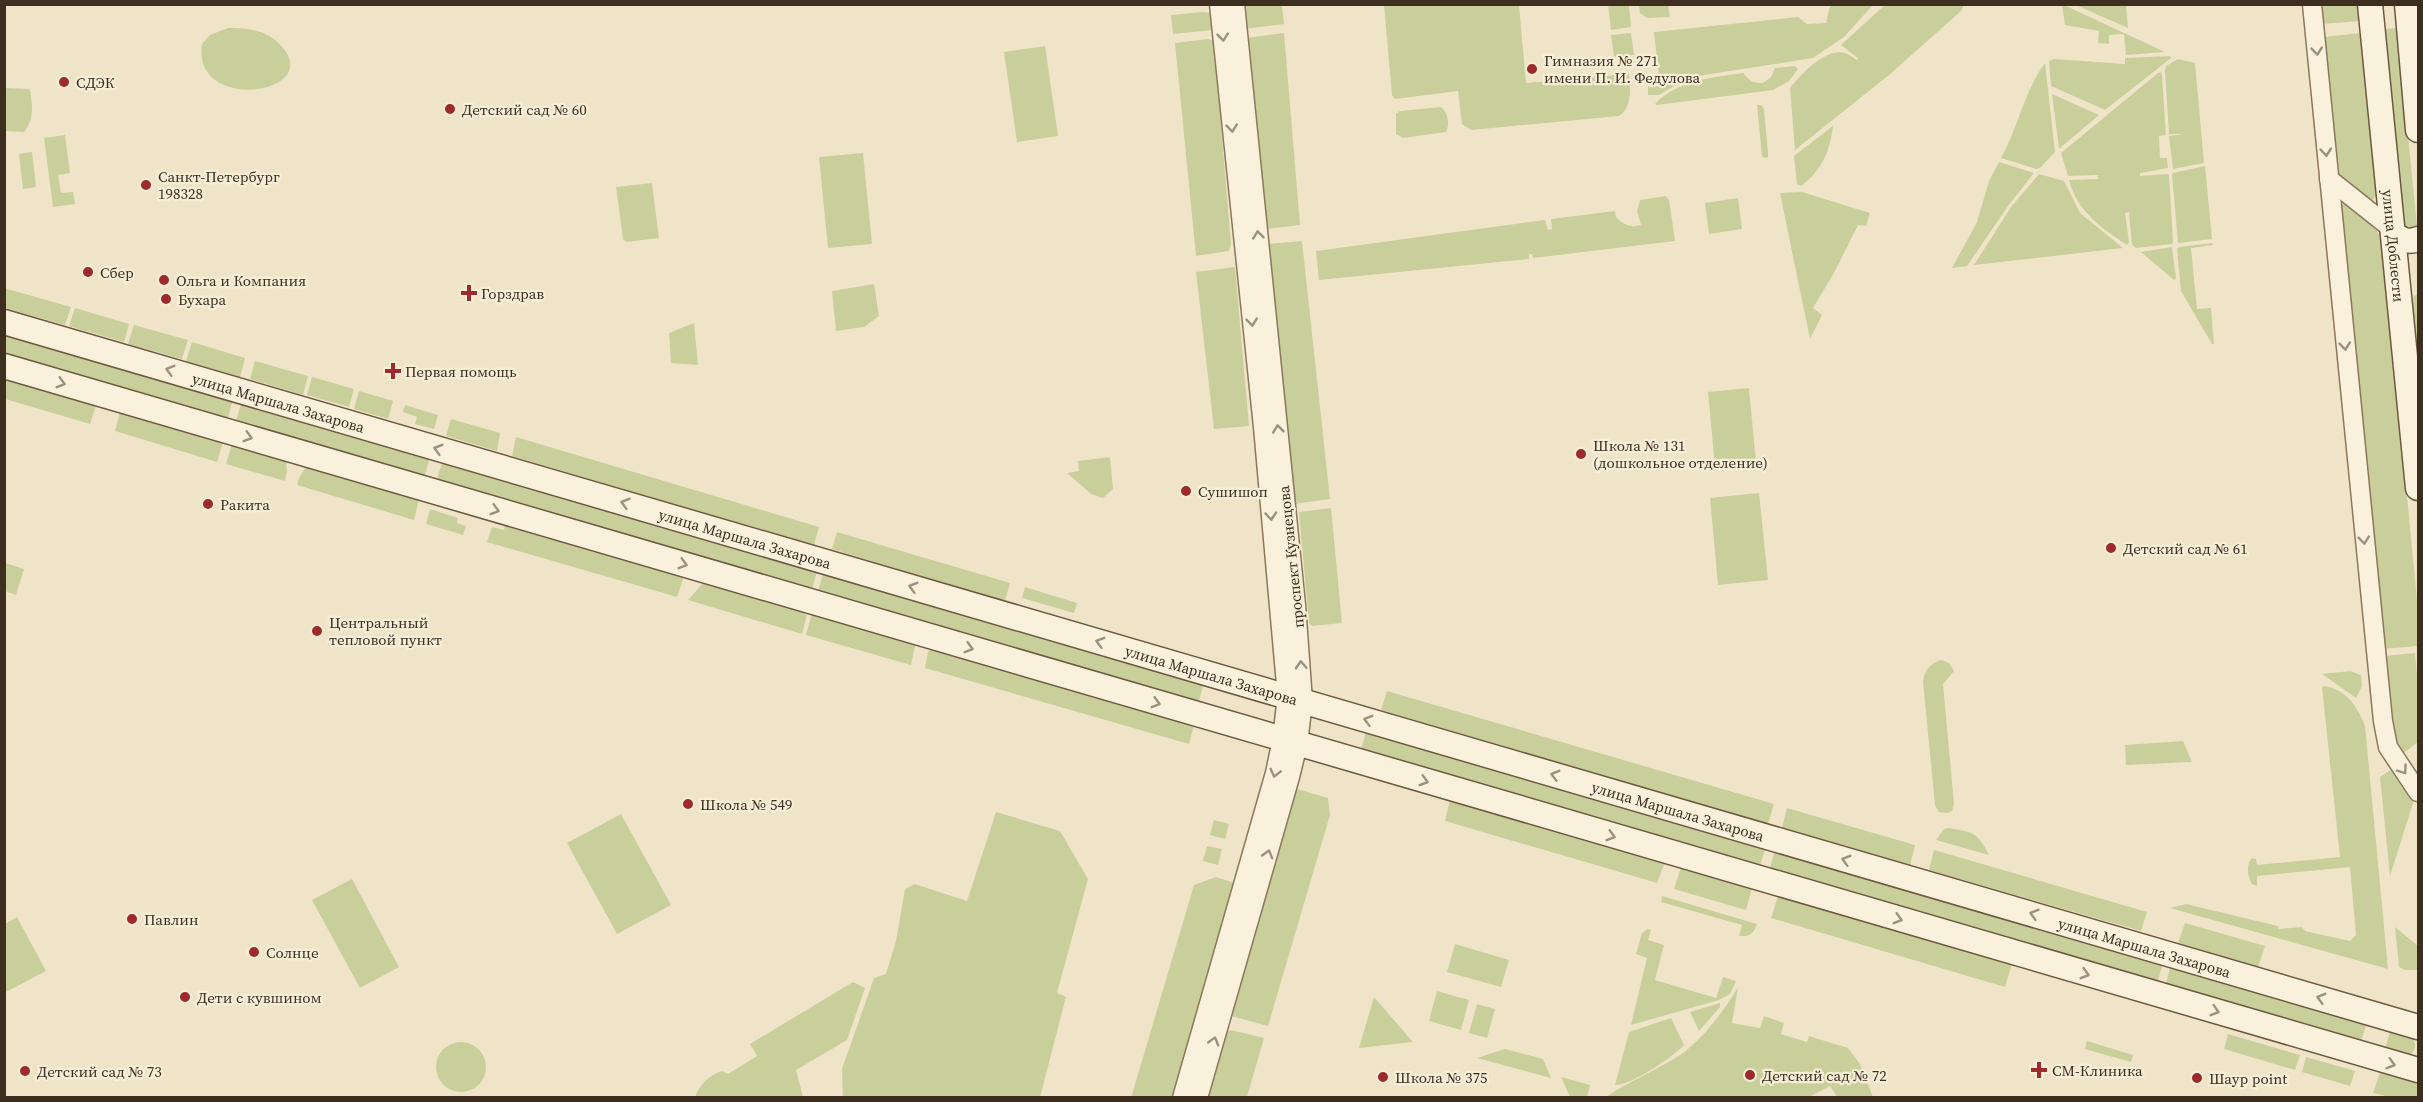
<svg xmlns="http://www.w3.org/2000/svg" width="2423" height="1102" font-family="'Source Serif 4',serif">
	<style>
		.green { fill: #c9cf9b }
		.lines { fill: none; stroke-linecap: round; stroke-linejoin: round }
		.street-casing { stroke: #8d765c; stroke-width: 21 }
		.secondary-casing { stroke: #6f573f; stroke-width: 27 }
		.street { stroke: #faf1dc; stroke-width: 18 }
		.secondary { stroke: #faf1dc; stroke-width: 24 }
		.oneway { stroke: #9c907e }
		.poi-dot { fill: #9e2a2b; stroke: #f7eed8; stroke-width: 2 }
		.labels { text-anchor: middle; dominant-baseline: central; stroke-width: 4.5; stroke-linejoin: round; paint-order: stroke }
		.poi-label { font-size: 15px; fill: #3d2e20; stroke: #f7eed8; text-anchor: start }
		.street-label { font-size: 15px; fill: #3d2e20; stroke: #f7eed8 }
	</style>
	<rect width="100%" height="100%" fill="#f0e4c8"/>
	<g class="green">
		<path d="M1838,4L1873,5L1844,37L1813,58L1704,75L1674,86L1659,95H1648V87L1660,86L1654,32L1798,17L1807,24L1826,23L1830,6Z"/>
		<path d="M1886,4L1964,5L1961,11L1889,75L1795,150L1790,88C1800,75 1826,47 1845,53C1849,54 1853,58 1857,60L1858,58L1841,45Z"/>
		<path d="M1242,5H1282L1284,24L1244,29Z"/>
		<path d="M1384,5H1519L1526,83L1629,74C1630,88 1633,107 1619,116L1471,130L1462,124L1458,91L1395,99L1392,95Z"/>
		<path d="M1608,5H1629L1631,27L1611,30Z"/>
		<path d="M1639,5H1668L1670,17L1647,18L1640,13Z"/>
		<path d="M2062,5H2064L2165,52L2126,55L2124,34L2109,35V44L2098,43L2099,31L2065,25Z"/>
		<path d="M2076,5H2126L2128,28Z"/>
		<path d="M2323,5H2358L2360,21L2322,24Z"/>
		<path d="M1203,12L1212,13L1213,30L1173,34L1171,15Z"/>
		<path d="M228,28C249,28 269,30 283,48C322,95 191,113 202,44L210,35Z"/>
		<path d="M2397,28L2417,225L2416,229H2405L2404,226L2385,29Z"/>
		<path d="M1284,33L1300,225L1265,229L1246,38Z"/>
		<path d="M1631,33L1634,55L1614,57L1611,35Z"/>
		<path d="M2361,33L2377,195L2372,200L2340,177L2336,171L2323,37Z"/>
		<path d="M1208,39L1214,41L1231,245L1229,251L1196,256L1175,43Z"/>
		<path d="M1045,46L1058,136L1017,142L1004,52Z"/>
		<path d="M2170,56L2171,58L2105,110L2051,86L2049,61L2054,59L2125,64V58Z"/>
		<path d="M2178,59L2195,63L2204,163L2173,169L2169,136L2185,134H2169L2165,71L2166,66Z"/>
		<path d="M2045,63L2055,152L2040,168L2036,169L2001,158C2018,128 2024,92 2045,63Z"/>
		<path d="M1795,66L1798,69L1789,81L1773,90L1657,105L1655,104C1675,81 1715,77 1743,73L1752,82L1763,83L1771,77L1775,68Z"/>
		<path d="M2158,73L2161,72L2162,75L2166,135L2159,136L2160,158H2167L2168,168L2140,173V176L2167,174L2169,175L2173,241L2172,244L2136,248L2132,245L2129,212L2125,213L2129,242L2127,245C2101,228 2077,211 2069,180L2098,179V175L2068,176L2061,153Z"/>
		<path d="M5,88L30,89C32,104 35,120 24,132L5,131Z"/>
		<path d="M2052,94L2099,115L2059,149Z"/>
		<path d="M1757,105H1761L1764,109L1768,153V157L1764,158L1762,156Z"/>
		<path d="M1441,107C1448,112 1450,125 1446,132L1403,138L1396,134V114L1400,111Z"/>
		<path d="M1833,126C1830,151 1822,170 1801,186L1797,184L1794,156Z"/>
		<path d="M65,135L70,173L58,175L61,193L73,192L75,204L53,207L44,138Z"/>
		<path d="M32,152L36,187L23,189L19,154Z"/>
		<path d="M863,153L872,244L828,248L819,157Z"/>
		<path d="M1999,162L2034,173L2008,206L1967,266L1952,268L1977,222L1989,181Z"/>
		<path d="M2205,166L2212,239L2178,243L2172,175L2173,173Z"/>
		<path d="M2039,174L2064,181L2080,213L2123,248L1974,265L2011,207Z"/>
		<path d="M652,183L659,238L626,242L623,239L616,187Z"/>
		<path d="M1802,192L1870,213L1866,226L1858,225L1835,271L1813,308L1822,315L1810,339L1780,193Z"/>
		<path d="M1666,196L1669,200L1675,241L1533,258L1532,254H1529V259L1319,280L1316,251L1545,220L1548,230L1552,229L1551,219L1615,211L1616,217C1624,225 1630,228 1641,225L1637,211L1640,200Z"/>
		<path d="M1738,198L1742,229L1709,234L1705,203Z"/>
		<path d="M2348,201L2377,231L2383,247L2418,610V646L2383,649L2341,206Z"/>
		<path d="M1302,241L1330,499L1294,504L1268,244Z"/>
		<path d="M2212,243L2213,245L2191,248L2197,309L2211,308L2214,344H2212L2181,291L2177,249L2179,247Z"/>
		<path d="M2172,247L2176,278L2174,280L2141,252Z"/>
		<path d="M1235,267L1249,426L1214,429L1196,272Z"/>
		<path d="M874,284L879,316L864,327L836,331L832,291Z"/>
		<path d="M4,288L71,307L65,325L5,308Z"/>
		<path d="M2418,294V365L2412,300L2414,296Z"/>
		<path d="M75,308L129,324L124,342L69,326Z"/>
		<path d="M694,323L698,365L671,363L669,333Z"/>
		<path d="M134,325L188,340L182,359L128,344Z"/>
		<path d="M4,331L233,399L227,421L5,356Z"/>
		<path d="M192,342L245,358L240,377L186,361Z"/>
		<path d="M255,361L308,376L303,395L250,379Z"/>
		<path d="M312,377L354,389L349,407L307,395Z"/>
		<path d="M4,378L96,405L90,424L5,399Z"/>
		<path d="M1749,388L1756,463L1715,467L1708,392Z"/>
		<path d="M359,391L393,401L388,419L354,409Z"/>
		<path d="M242,401L430,456L424,479L235,424Z"/>
		<path d="M405,405L438,415L434,429L415,424L417,417L403,412Z"/>
		<path d="M120,412L223,442L217,462L115,431Z"/>
		<path d="M451,419L500,433L497,451L446,436Z"/>
		<path d="M516,437L819,527L814,545L512,456Z"/>
		<path d="M232,444L286,461L287,471L285,481L226,464Z"/>
		<path d="M1110,457L1113,489L1103,498L1091,494L1067,473L1079,471L1078,461Z"/>
		<path d="M443,460L818,569L811,592L436,482Z"/>
		<path d="M307,465L419,499L414,520L297,485L299,478Z"/>
		<path d="M1759,493L1768,580L1718,585L1710,498Z"/>
		<path d="M1331,508L1342,623L1312,626L1309,623L1299,512Z"/>
		<path d="M430,509L458,518L457,523L466,526L463,535L426,524Z"/>
		<path d="M505,524L680,575L683,579L677,597L487,542L492,527L504,530Z"/>
		<path d="M837,532L1010,583L1005,601L832,549Z"/>
		<path d="M5,563L24,569L16,595L5,591Z"/>
		<path d="M824,571L1204,682L1198,705L817,594Z"/>
		<path d="M704,582L805,611L804,614L807,615L802,634L688,600Z"/>
		<path d="M1025,587L1077,603L1074,613L1022,598Z"/>
		<path d="M812,613L914,643L915,646L911,665L806,635Z"/>
		<path d="M932,648L1194,725L1189,744L925,668L928,652Z"/>
		<path d="M2415,653L2418,684V742L2402,754L2393,735L2384,656Z"/>
		<path d="M1941,660L1949,663L1954,671L1943,684L1954,804L1952,811L1948,813L1939,812L1935,805L1923,682C1924,671 1930,663 1941,660Z"/>
		<path d="M2350,671L2361,675L2362,686L2356,698L2322,674Z"/>
		<path d="M2324,686C2346,689 2358,707 2365,726L2388,969L2170,908L2186,904L2278,926L2279,929L2302,927L2305,931L2350,941L2356,935L2350,867L2257,876V886L2252,884C2247,876 2246,864 2252,858L2256,859L2257,865L2340,857L2322,687Z"/>
		<path d="M1387,691L1774,804L1768,824L1381,710Z"/>
		<path d="M1367,729L1766,846L1759,869L1360,753Z"/>
		<path d="M2183,741L2192,762L2126,765L2125,745Z"/>
		<path d="M2392,769L2414,800L2390,876L2380,777Z"/>
		<path d="M1297,789L1328,798L1330,815L1268,1026L1231,1016Z"/>
		<path d="M1450,800L1665,862L1657,883L1445,821Z"/>
		<path d="M1787,808L1915,845L1910,866L1782,828Z"/>
		<path d="M996,812L1060,831L1088,879L1057,993L1066,997L1040,1097H843L842,1069L874,978L886,974L896,941L905,889L915,884L967,901Z"/>
		<path d="M621,814L671,905L617,934L567,843Z"/>
		<path d="M1214,820L1229,824L1225,839L1210,835Z"/>
		<path d="M1948,828C1972,832 1977,831 1989,855L1936,840L1944,829Z"/>
		<path d="M1207,846L1222,849L1218,865L1203,861Z"/>
		<path d="M1775,849L2163,962L2157,985L1769,872Z"/>
		<path d="M1934,850L2147,912L2141,931L1929,870Z"/>
		<path d="M1681,867L1752,888L1746,910L1674,889Z"/>
		<path d="M1216,877L1235,883L1172,1097L1131,1098L1194,885Z"/>
		<path d="M352,879L399,967L360,988L312,900Z"/>
		<path d="M1662,896L1757,924C1754,933 1750,937 1739,936L1742,925L1661,902Z"/>
		<path d="M1778,896L2012,964L2005,987L1771,918Z"/>
		<path d="M17,917L46,971L6,992L5,924Z"/>
		<path d="M2185,923L2265,946L2258,967L2178,943Z"/>
		<path d="M2395,927L2418,946V970H2405L2399,967Z"/>
		<path d="M1648,929L1651,930L1648,940L1664,945L1655,980L1716,998L1723,977L1736,981L1730,994L1719,1000L1631,1025L1647,958L1636,954L1642,933Z"/>
		<path d="M1455,944L1509,960L1501,987L1447,972Z"/>
		<path d="M2171,964L2367,1022L2360,1045L2165,987Z"/>
		<path d="M853,982L865,988L847,1040L796,1070L803,1097H695C700,1084 708,1076 722,1071L728,1074L757,1056L750,1044Z"/>
		<path d="M1738,987L1732,1023L1760,1028L1764,1016L1784,1023L1781,1034L1807,1042L1809,1036L1848,1048L1860,1064L1873,1097H1837L1830,1086L1809,1097H1606C1629,1081 1656,1071 1680,1055C1703,1039 1724,1011 1738,987Z"/>
		<path d="M1437,991L1469,1000L1461,1030L1429,1021Z"/>
		<path d="M1374,997L1413,1042L1359,1048Z"/>
		<path d="M1720,1003V1007L1699,1031L1690,1012Z"/>
		<path d="M1477,1004L1495,1009L1487,1038L1469,1033Z"/>
		<path d="M1671,1018L1684,1045C1673,1057 1630,1086 1615,1085L1629,1032Z"/>
		<path d="M2391,1029L2411,1036C2418,1045 2416,1052 2406,1057L2384,1052Z"/>
		<path d="M1231,1030L1264,1038L1247,1097L1207,1098L1226,1032Z"/>
		<path d="M2228,1034L2300,1055L2295,1070L2224,1049Z"/>
		<path d="M2087,1041L2133,1055L2131,1062L2085,1049Z"/>
		<circle cx="461" cy="1067" r="25"/>
		<path d="M1505,1049L1543,1059L1551,1078L1477,1058Z"/>
		<path d="M2306,1057L2355,1071L2350,1086L2302,1072Z"/>
		<path d="M2380,1072L2418,1084V1097H2390L2373,1093Z"/>
		<path d="M1561,1077L1590,1085L1587,1097H1570Z"/>
	</g>
	<g class="lines">
		<g class="street-casing">
			<g id="street">
				<path d="M2312,4L2383,721L2388,747L2418,792"/>
				<path d="M2329,179L2392,229"/>
				<path d="M1182,1098L1275,773L1282,739L1287,696L1263,427L1219,4"/>
				<path d="M1198,1098L1290,777L1298,744L1303,701L1296,605L1235,4"/>
			</g>
		</g>
		<g class="secondary-casing">
			<g id="secondary">
				<path id="s1" d="M2370,4L2418,488"/>
				<path d="M2407,4L2418,130"/>
				<path d="M2393,233C2401,240 2408,243 2418,239"/>
				<path id="s2" d="M4,322L2418,1027"/>
				<path d="M4,366L2418,1070"/>
			</g>
		</g>
		<use href="#street" class="street"/>
		<use href="#secondary" class="secondary"/>
	</g>
	<defs><path id="oneway-chevron" d="M-2-3.5L2.5 0L-2 3.5" fill="none" stroke-width="1.6" stroke-linecap="round" stroke-linejoin="round" transform="scale(1.5)"/></defs>
	<g class="oneway">
		<use href="#oneway-chevron" transform="translate(1223 37) rotate(84)"/>
		<use href="#oneway-chevron" transform="translate(2317 51) rotate(84)"/>
		<use href="#oneway-chevron" transform="translate(1232 128) rotate(84)"/>
		<use href="#oneway-chevron" transform="translate(2326 152) rotate(85)"/>
		<use href="#oneway-chevron" transform="translate(1258 235) rotate(-96)"/>
		<use href="#oneway-chevron" transform="translate(1252 322) rotate(84)"/>
		<use href="#oneway-chevron" transform="translate(2345 346) rotate(84)"/>
		<use href="#oneway-chevron" transform="translate(170 370) rotate(-164)"/>
		<use href="#oneway-chevron" transform="translate(61 383) rotate(16)"/>
		<use href="#oneway-chevron" transform="translate(1278 429) rotate(-96)"/>
		<use href="#oneway-chevron" transform="translate(248 437) rotate(16)"/>
		<use href="#oneway-chevron" transform="translate(438 449) rotate(-164)"/>
		<use href="#oneway-chevron" transform="translate(625 503) rotate(-164)"/>
		<use href="#oneway-chevron" transform="translate(495 510) rotate(16)"/>
		<use href="#oneway-chevron" transform="translate(1271 516) rotate(85)"/>
		<use href="#oneway-chevron" transform="translate(2364 540) rotate(84)"/>
		<use href="#oneway-chevron" transform="translate(683 564) rotate(16)"/>
		<use href="#oneway-chevron" transform="translate(913 587) rotate(-164)"/>
		<use href="#oneway-chevron" transform="translate(1100 642) rotate(-164)"/>
		<use href="#oneway-chevron" transform="translate(969 648) rotate(16)"/>
		<use href="#oneway-chevron" transform="translate(1301 665) rotate(-93)"/>
		<use href="#oneway-chevron" transform="translate(1156 703) rotate(16)"/>
		<use href="#oneway-chevron" transform="translate(1368 720) rotate(-164)"/>
		<use href="#oneway-chevron" transform="translate(2403 770) rotate(55)"/>
		<use href="#oneway-chevron" transform="translate(1275 773) rotate(104)"/>
		<use href="#oneway-chevron" transform="translate(1555 775) rotate(-164)"/>
		<use href="#oneway-chevron" transform="translate(1424 781) rotate(16)"/>
		<use href="#oneway-chevron" transform="translate(1611 836) rotate(16)"/>
		<use href="#oneway-chevron" transform="translate(1268 854) rotate(-74)"/>
		<use href="#oneway-chevron" transform="translate(1846 860) rotate(-164)"/>
		<use href="#oneway-chevron" transform="translate(2034 914) rotate(-164)"/>
		<use href="#oneway-chevron" transform="translate(1898 919) rotate(16)"/>
		<use href="#oneway-chevron" transform="translate(2085 974) rotate(16)"/>
		<use href="#oneway-chevron" transform="translate(2321 998) rotate(-164)"/>
		<use href="#oneway-chevron" transform="translate(2215 1011) rotate(17)"/>
		<use href="#oneway-chevron" transform="translate(1214 1041) rotate(-74)"/>
		<use href="#oneway-chevron" transform="translate(2391 1064) rotate(16)"/>
	</g>
	<g class="poi-dot">
		<circle cx="1532" cy="69" r="6"/>
		<circle cx="64" cy="82" r="6"/>
		<circle cx="450" cy="109" r="6"/>
		<circle cx="146" cy="185" r="6"/>
		<circle cx="88" cy="272" r="6"/>
		<circle cx="164" cy="280" r="6"/>
		<path d="M466 284h6v6h6v6h-6v6h-6v-6h-6v-6h6z"/>
		<circle cx="166" cy="299" r="6"/>
		<path d="M390 362h6v6h6v6h-6v6h-6v-6h-6v-6h6z"/>
		<circle cx="1581" cy="454" r="6"/>
		<circle cx="1186" cy="491" r="6"/>
		<circle cx="208" cy="504" r="6"/>
		<circle cx="2111" cy="548" r="6"/>
		<circle cx="317" cy="631" r="6"/>
		<circle cx="688" cy="804" r="6"/>
		<circle cx="132" cy="919" r="6"/>
		<circle cx="254" cy="952" r="6"/>
		<circle cx="185" cy="997" r="6"/>
		<path d="M2036 1061h6v6h6v6h-6v6h-6v-6h-6v-6h6z"/>
		<circle cx="25" cy="1071" r="6"/>
		<circle cx="1750" cy="1075" r="6"/>
		<circle cx="1383" cy="1077" r="6"/>
		<circle cx="2197" cy="1078" r="6"/>
	</g>
	<g class="labels">
		<g class="poi-label">
			<text x="1544" y="60">Гимназия № 271<tspan x="1544" dy="17">имени П. И. Федулова</tspan></text>
			<text x="76" y="82">СДЭК</text>
			<text x="462" y="109">Детский сад № 60</text>
			<text x="158" y="176">Санкт-Петербург<tspan x="158" dy="17">198328</tspan></text>
			<text x="100" y="272">Сбер</text>
			<text x="176" y="280">Ольга и Компания</text>
			<text x="481" y="293">Горздрав</text>
			<text x="178" y="299">Бухара</text>
			<text x="405" y="371">Первая помощь</text>
			<text x="1593" y="445">Школа № 131<tspan x="1593" dy="17">(дошкольное отделение)</tspan></text>
			<text x="1198" y="491">Сушишоп</text>
			<text x="220" y="504">Ракита</text>
			<text x="2123" y="548">Детский сад № 61</text>
			<text x="329" y="622">Центральный<tspan x="329" dy="17">тепловой пункт</tspan></text>
			<text x="700" y="804">Школа № 549</text>
			<text x="144" y="919">Павлин</text>
			<text x="266" y="952">Солнце</text>
			<text x="197" y="997">Дети с кувшином</text>
			<text x="2052" y="1070">СМ-Клиника</text>
			<text x="37" y="1071">Детский сад № 73</text>
			<text x="1762" y="1075">Детский сад № 72</text>
			<text x="1395" y="1077">Школа № 375</text>
			<text x="2209" y="1078">Шаур point</text>
		</g>
		<g class="street-label">
			<text stroke="none"><textPath href="#s1" startOffset="243">улица Доблести</textPath></text>
			<text stroke="none"><textPath href="#s2" startOffset="286">улица Маршала Захарова</textPath></text>
			<text stroke="none"><textPath href="#s2" startOffset="772">улица Маршала Захарова</textPath></text>
			<text transform="translate(1291 557) rotate(-96)">проспект Кузнецова</text>
			<text stroke="none"><textPath href="#s2" startOffset="1258">улица Маршала Захарова</textPath></text>
			<text stroke="none"><textPath href="#s2" startOffset="1744">улица Маршала Захарова</textPath></text>
			<text stroke="none"><textPath href="#s2" startOffset="2230">улица Маршала Захарова</textPath></text>
		</g>
	</g>
	<rect width="2423" height="1102" fill="none" stroke="#3d2e20" stroke-width="12"/>
</svg>
